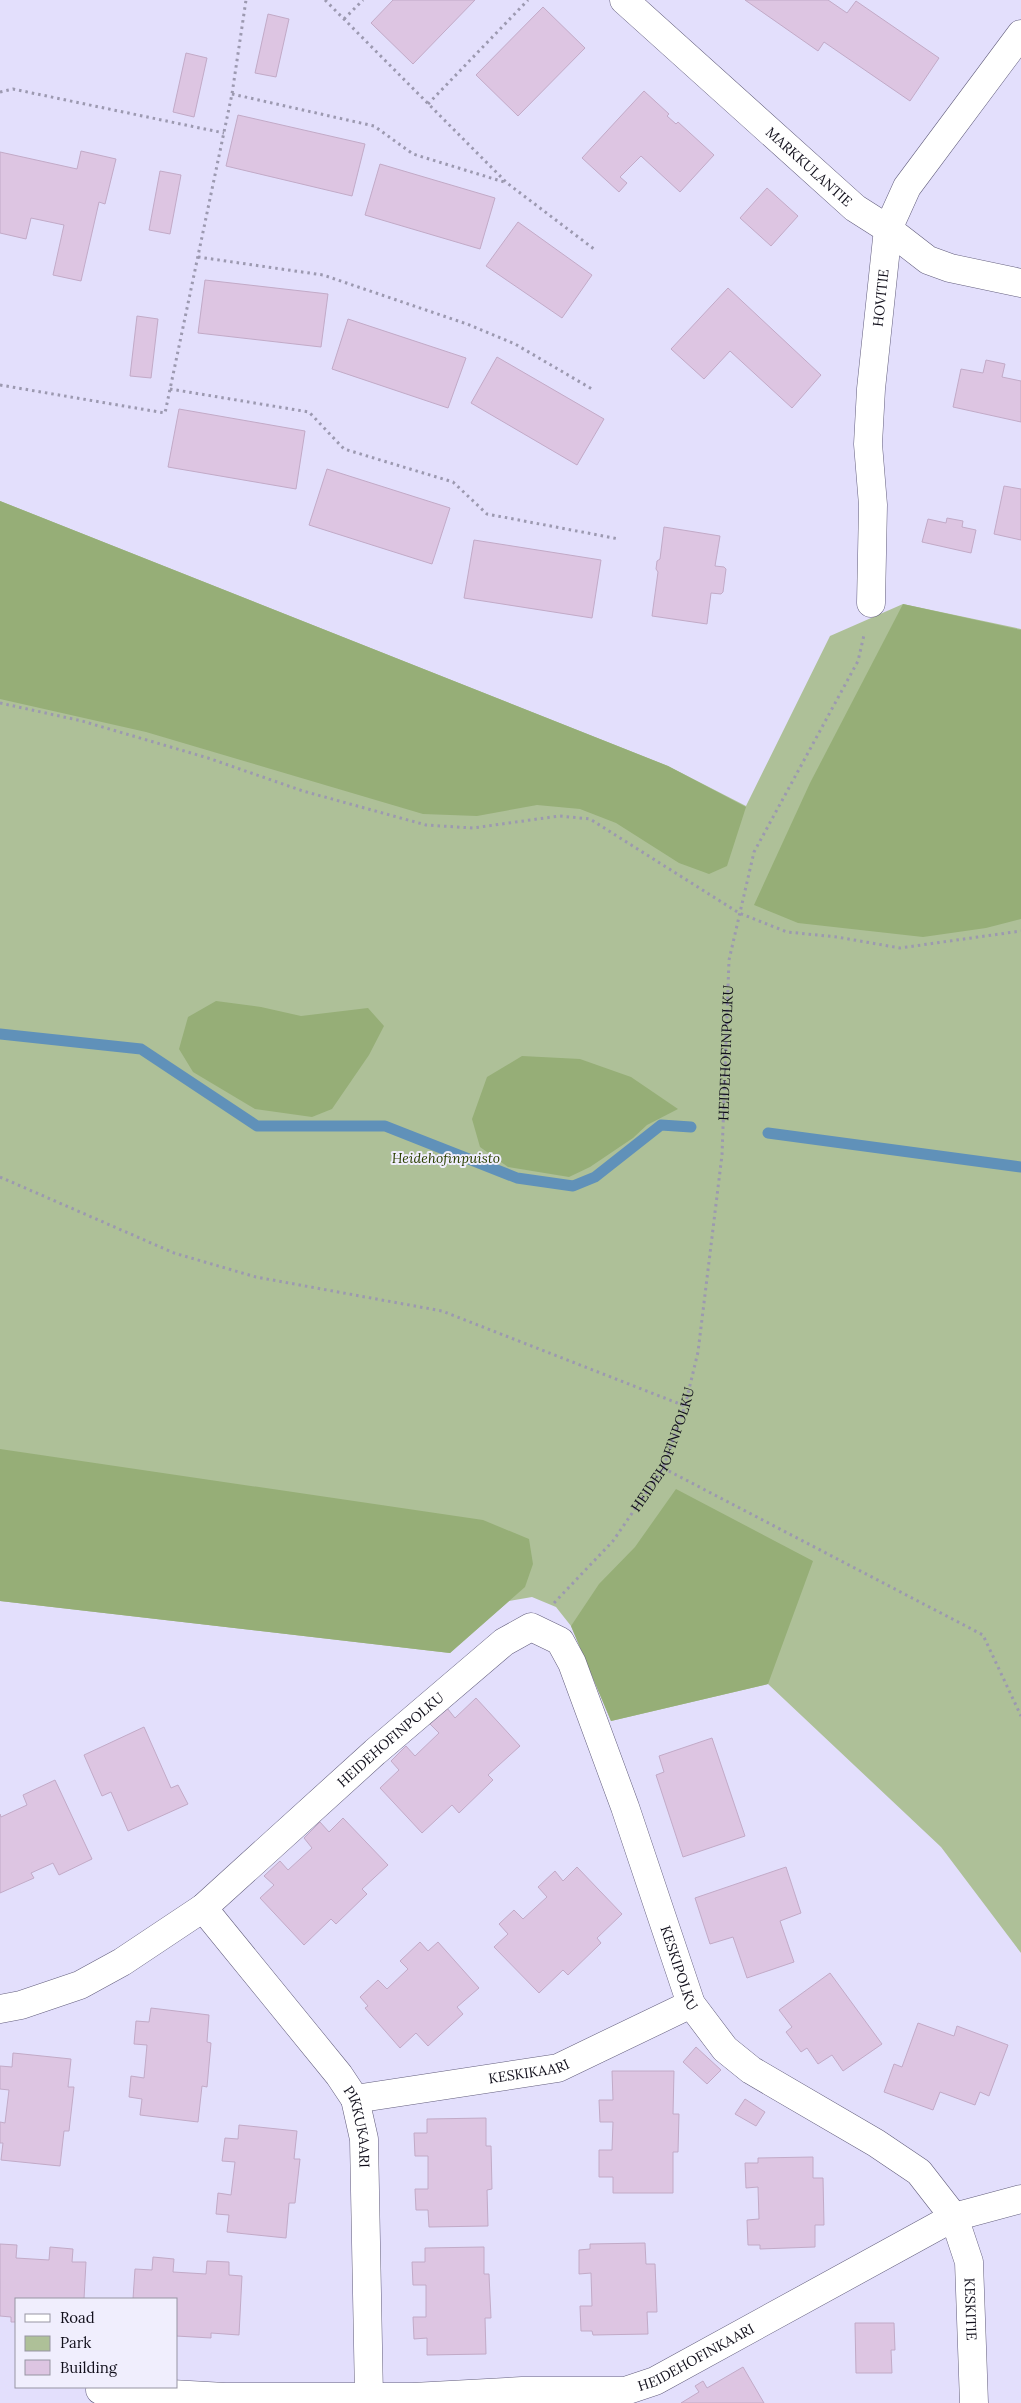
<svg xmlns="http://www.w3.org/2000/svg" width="1021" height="2403" font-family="Lora,serif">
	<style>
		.green { fill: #aec098 }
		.forest { fill: #96ae77 }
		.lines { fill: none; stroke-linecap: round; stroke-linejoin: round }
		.stream { stroke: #6091b9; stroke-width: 11 }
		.building { fill: #ddc5e2; stroke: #c2aac7 }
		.minor-casing { stroke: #635e7d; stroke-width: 29 }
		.path { stroke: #9c99b0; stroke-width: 3; stroke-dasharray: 2.5 4; stroke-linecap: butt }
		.minor { stroke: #fff; stroke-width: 28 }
		.labels { text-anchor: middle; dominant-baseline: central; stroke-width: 4; stroke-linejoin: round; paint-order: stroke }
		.street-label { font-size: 14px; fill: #110f1b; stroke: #f0eefd }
		.park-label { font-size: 14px; font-style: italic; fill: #2b4000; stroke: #f0eefd }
	</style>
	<rect width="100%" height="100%" fill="#e3dffc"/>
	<path class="green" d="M0,501L668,766L746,806L830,636L903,604L1021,629V1953L941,1847L768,1684L611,1721L571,1626L556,1607L532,1597L509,1601L450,1653L0,1601Z"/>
	<g class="forest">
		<path d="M0,501L668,766L746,807L727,866L709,874L679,863L616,823L580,809L537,805L477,816L423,814L146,732L0,699Z"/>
		<path d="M903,604L1021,630V919L986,928L923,937L798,923L754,905L810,783Z"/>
		<path d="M216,1001L261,1007L301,1016L368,1008L384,1026L369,1055L332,1109L312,1117L255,1109L193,1072L179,1049L188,1017Z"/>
		<path d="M522,1056L580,1059L631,1077L678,1109L647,1125L633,1138L590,1167L569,1177L508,1167L480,1147L472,1119L487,1077Z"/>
		<path d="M0,1449L483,1520L529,1539L533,1564L525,1587L450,1653L0,1601Z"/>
		<path d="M676,1489L813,1561L768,1684L611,1721L571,1626L599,1584L635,1547Z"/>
	</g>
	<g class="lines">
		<g class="stream">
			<path d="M0,1034L141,1049L257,1126H385L517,1178L573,1186L595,1177L661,1125L691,1127"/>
			<path d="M768,1133L1021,1167"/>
		</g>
	</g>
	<g class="building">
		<path d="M393,0H475L413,64L371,23Z"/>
		<path d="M745,0H828L847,13L856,1L939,58L910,101L824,42L818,51Z"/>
		<path d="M543,7L585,48L518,116L476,75Z"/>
		<path d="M268,14L289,19L276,77L255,73Z"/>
		<path d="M186,53L207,58L194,117L173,112Z"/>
		<path d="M644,91L669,114L667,116L676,124L678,122L714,155L680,192L641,156L620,177L627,183L619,192L582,158Z"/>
		<path d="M238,115L365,144L352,196L226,166Z"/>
		<path d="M81,151L116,159L105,204L99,202L81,281L53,275L64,225L31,218L26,239L0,233V152L77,169Z"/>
		<path d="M380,164L495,198L480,249L365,215Z"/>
		<path d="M160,171L181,175L170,234L149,230Z"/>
		<path d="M767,188L798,216L771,246L740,218Z"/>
		<path d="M518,222L592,275L562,318L486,266Z"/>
		<path d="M205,280L328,294L321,347L198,333Z"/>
		<path d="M728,288L821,375L792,408L730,351L704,379L671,349Z"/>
		<path d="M137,316L158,319L151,378L130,376Z"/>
		<path d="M348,319L466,358L448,408L332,369Z"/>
		<path d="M497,357L604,419L577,465L471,403Z"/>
		<path d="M986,360L1005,364L1002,377L1021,381V422L953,407L961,369L983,373Z"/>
		<path d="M179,409L305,431L296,489L168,467Z"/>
		<path d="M327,469L450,508L432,564L309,525Z"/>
		<path d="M1004,486L1021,489V540L994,534Z"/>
		<path d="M947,518L963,521L962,527L976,530L971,553L922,542L928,519L946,523Z"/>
		<path d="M664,527L720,536L715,566L724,567L726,569L723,592L721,594L711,593L707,624L652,616L658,572L656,569L657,561L660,559Z"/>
		<path d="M474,540L601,560L592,618L464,598Z"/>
		<path d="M476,1698L520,1746L488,1775L493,1780L459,1813L452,1805L422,1833L380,1788L399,1770L391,1761L406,1746L415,1756L439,1733L430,1724L447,1708L455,1718Z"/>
		<path d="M144,1727L171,1788L178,1785L188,1804L128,1831L111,1792L102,1796L84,1755Z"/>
		<path d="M712,1738L745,1836L683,1857L656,1775L664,1772L659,1756Z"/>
		<path d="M55,1780L92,1859L59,1875L53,1863L31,1873L34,1878L0,1893V1814L1,1817L27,1805L23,1795Z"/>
		<path d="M343,1818L388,1865L362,1889L367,1894L336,1924L331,1919L304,1945L260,1898L274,1885L264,1876L280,1861L288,1870L312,1848L304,1838L320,1822L329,1832Z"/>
		<path d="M577,1867L622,1914L597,1938L601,1943L568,1975L563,1970L539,1993L494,1947L508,1934L499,1924L514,1910L523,1919L547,1897L538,1887L555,1871L563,1881Z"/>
		<path d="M786,1867L801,1913L780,1921L794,1962L747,1978L733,1937L710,1944L695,1898Z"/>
		<path d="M420,1942L428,1951L438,1942L479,1988L457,2007L463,2014L428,2046L416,2033L400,2048L365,2008L368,2006L360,1997L378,1980L387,1989L408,1969L400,1961Z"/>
		<path d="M830,1973L882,2044L843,2071L832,2055L818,2064L807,2048L801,2052L786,2032L792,2027L779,2010Z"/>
		<path d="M151,2008L209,2015L207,2042L211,2043L207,2087L202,2086L198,2122L140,2115L142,2099L129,2097L131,2076L144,2078L147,2045L134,2044L136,2021L149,2022Z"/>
		<path d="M918,2023L954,2036L957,2026L1008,2045L989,2096L980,2092L975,2105L940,2092L933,2110L884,2092L894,2064L902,2067Z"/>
		<path d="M696,2047L721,2070L707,2084L683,2062Z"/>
		<path d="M13,2053L71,2059L68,2087H74L69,2131H64L60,2166L1,2160L3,2143H0V2122L5,2123L9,2090L0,2089V2066L12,2067Z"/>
		<path d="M612,2071H674L673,2114H679L678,2152H673V2193H613V2177H599V2150H612L613,2122H600L599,2100H613Z"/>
		<path d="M745,2099L765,2112L756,2126L735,2114Z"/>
		<path d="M486,2118V2146H491L492,2189L487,2190L488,2226L429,2227L428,2210H416L415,2189H428V2156H415L414,2133H427V2119Z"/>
		<path d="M239,2125L297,2131L294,2159H300L295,2203H289L286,2238L227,2232L229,2215L216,2214L218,2193L231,2195L235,2162L222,2161L225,2138L238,2139Z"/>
		<path d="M813,2157V2178H823L824,2225H815V2247L760,2249V2245H748L747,2220L759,2219L758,2187L746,2188L745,2163H758V2158Z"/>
		<path d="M645,2243L646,2264H655L657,2312H647L648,2334L593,2335L592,2331H581L580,2306H592L591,2273L579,2274V2250L590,2249V2244Z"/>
		<path d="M0,2244L17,2245L16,2258L49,2260L50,2247L73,2249L72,2262H86L84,2299H16V2322H11V2317L0,2316Z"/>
		<path d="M484,2247V2274H489L491,2318H485L486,2354L427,2355V2338L414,2339L413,2317H426V2285H413L412,2262H425V2248Z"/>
		<path d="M153,2257L174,2259L173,2272L206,2274L207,2261L229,2262V2275L242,2276L239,2335L211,2333V2338L176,2336V2299H133L135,2269L152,2270Z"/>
		<path d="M855,2323H894L895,2350H891L892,2373H856Z"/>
		<path d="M743,2367L764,2403H681L699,2392L695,2386L703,2381L707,2388Z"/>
	</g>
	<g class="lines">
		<g class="minor-casing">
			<g id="minor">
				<path id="s2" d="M624,0L855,208L888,229L928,260L950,268L1021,283"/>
				<path id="s3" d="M871,603L873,505L868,444L871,389L888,229L907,187L1021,34"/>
				<path id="s4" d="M203,1908L339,2075L355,2099L364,2139L369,2397"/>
				<path id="s5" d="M0,2009L21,2005L80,1985L122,1962L203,1908L375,1752L504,1642L531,1627L560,1641L572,1663L625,1807L691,2004L725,2049L751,2070L876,2143L919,2172L954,2217L969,2262L974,2403"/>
				<path id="s6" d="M355,2099L558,2068L691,2004"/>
				<path id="s7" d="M100,2390L225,2397H413L522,2391H625L655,2381L954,2217L1021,2199"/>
			</g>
		</g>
		<g class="path">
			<path d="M325,0L507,183L594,249"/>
			<path d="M344,19L363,0"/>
			<path d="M0,92L13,89L224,133"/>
			<path d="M232,94L374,126L413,154L504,182"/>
			<path d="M428,104L528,0"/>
			<path d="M198,257L323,275L467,324L515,344L592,389"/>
			<path d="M0,385L165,413L232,94L246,0"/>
			<path d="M170,389L309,412L344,449L453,482L487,514L619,539"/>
			<path d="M0,703L82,721L208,758L303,791L426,825L473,828L559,816L590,819L739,913L787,932L837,937L900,948L1021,931"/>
			<path d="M0,1177L174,1253L256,1277L442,1311L685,1406"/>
			<path d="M663,1468L983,1635L1021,1716"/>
			<path id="s1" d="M554,1603L613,1541L663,1468L685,1406L698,1352L722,1155L729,960L754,852L858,661L864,635"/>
		</g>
		<use href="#minor" class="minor"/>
	</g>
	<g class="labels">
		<g class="street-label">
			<text stroke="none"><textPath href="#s2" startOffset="249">MARKKULANTIE</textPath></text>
			<text stroke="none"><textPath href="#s3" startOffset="306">HOVITIE</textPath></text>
			<text stroke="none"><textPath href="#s1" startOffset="596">HEIDEHOFINPOLKU</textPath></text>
			<text stroke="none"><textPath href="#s1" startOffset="191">HEIDEHOFINPOLKU</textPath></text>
			<text stroke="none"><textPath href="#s5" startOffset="481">HEIDEHOFINPOLKU</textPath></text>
			<text stroke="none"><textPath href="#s5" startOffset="1042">KESKIPOLKU</textPath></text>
			<text stroke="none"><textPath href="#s6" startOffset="176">KESKIKAARI</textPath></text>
			<text stroke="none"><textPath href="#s4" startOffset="272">PIKKUKAARI</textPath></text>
			<text stroke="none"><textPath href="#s5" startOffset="1518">KESKITIE</textPath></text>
			<text stroke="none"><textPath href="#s7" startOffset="604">HEIDEHOFINKAARI</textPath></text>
		</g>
		<g class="park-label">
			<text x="446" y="1158">Heidehofinpuisto</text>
		</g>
	</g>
	<rect x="15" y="2298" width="162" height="90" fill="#f0eefd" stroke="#9795a3"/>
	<rect x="25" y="2314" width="25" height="8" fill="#ffffff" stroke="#9795a3"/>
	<text x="60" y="2323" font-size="15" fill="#110f1b">Road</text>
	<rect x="25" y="2336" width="25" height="15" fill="#aec098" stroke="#9795a3"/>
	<text x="60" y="2348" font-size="15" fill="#110f1b">Park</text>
	<rect x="25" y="2360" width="25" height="15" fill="#ddc5e2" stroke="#9795a3"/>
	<text x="60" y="2373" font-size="15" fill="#110f1b">Building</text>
</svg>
